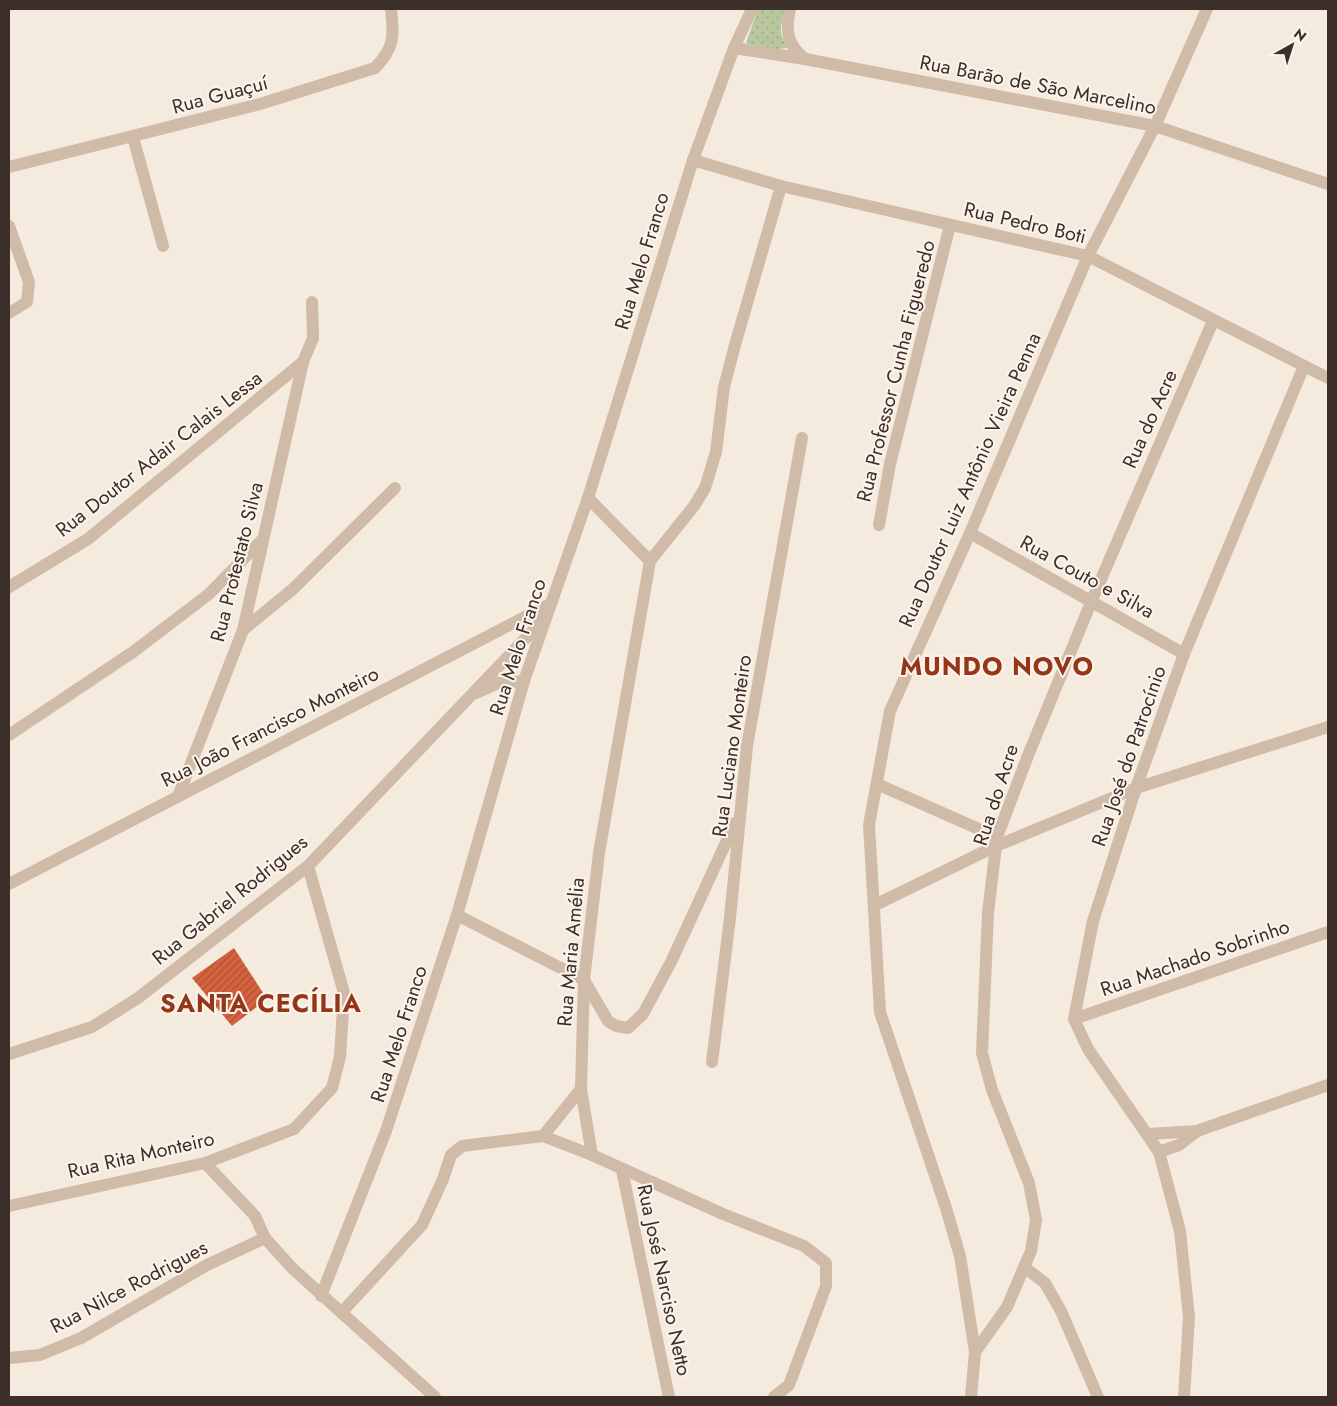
<svg xmlns="http://www.w3.org/2000/svg" width="1337" height="1406" font-family="Jost,sans-serif">
	<style>
		.park { fill: url(#park-dots) }
		.building { fill: url(#building-hatch) }
		.lines { fill: none; stroke-linecap: round; stroke-linejoin: round }
		.minor { stroke: #d0baa8; stroke-width: 12 }
		.labels { text-anchor: middle; dominant-baseline: central; stroke-width: 4; stroke-linejoin: round; paint-order: stroke }
		.street-label { font-size: 20px; fill: #3c2f29; stroke: #fcf4ec }
		.district-label { font-size: 25px; font-weight: bold; letter-spacing: 1px; fill: #953618; stroke: #fcf4ec }
	</style>
	<defs>
		<pattern id="park-dots" width="8" height="8" patternUnits="userSpaceOnUse" patternTransform="scale(1.25)"><rect width="8" height="8" fill="#b8c79c"/><path d="M2 2h.1M6 6h.1" fill="none" stroke="#9fab86" stroke-width="1.8" stroke-linecap="round"/></pattern>
		<pattern id="building-hatch" width="6" height="6" patternUnits="userSpaceOnUse" patternTransform="scale(1.25)"><rect width="6" height="6" fill="#d4623e"/><path d="M-1 1l2-2M0 6l6-6M5 7l2-2" fill="none" stroke="#ad5134"/></pattern>
	</defs>
	<rect width="100%" height="100%" fill="#f5eade"/>
	<path class="park" d="M758,9H785C781,27 777,31 788,48L767,50L746,43Z"/>
	<path class="building" d="M234,948L267,999L232,1026L192,978Z"/>
	<g class="lines">
		<g class="minor">
			<path d="M790,9C785,30 787,45 805,59"/>
			<path d="M734,48L805,59L1155,126L1328,184"/>
			<path d="M133,137L163,246"/>
			<path d="M693,160L781,186L1088,256L1328,378"/>
			<path d="M9,167L260,104L375,68C395,47 394,36 391,9"/>
			<path d="M9,226L29,282L27,302L9,313"/>
			<path d="M588,498L650,561"/>
			<path d="M879,525L890,464L950,225"/>
			<path d="M970,533L1184,654"/>
			<path d="M9,587L88,539L303,362"/>
			<path d="M243,630L293,589L395,488"/>
			<path d="M476,693L498,683L524,681"/>
			<path d="M9,735L133,652L209,594L263,539"/>
			<path d="M877,784L997,837"/>
			<path d="M179,794L243,630L303,362L313,338L312,302"/>
			<path d="M9,884L550,604"/>
			<path d="M875,905L996,846L1136,788L1328,727"/>
			<path d="M457,915L584,980L608,1021L616,1026L628,1028L643,1014L671,962L735,823"/>
			<path d="M1074,1019L1328,932"/>
			<path d="M9,1054L92,1027L138,998L308,866L543,620"/>
			<path d="M712,1062L730,918L747,746L802,438"/>
			<path d="M1148,1134L1197,1131L1328,1085"/>
			<path d="M543,1136L592,1155L723,1214L804,1246L826,1263V1286L789,1385L774,1397"/>
			<path d="M1159,1152L1179,1145L1196,1132"/>
			<path d="M592,1155L581,1089L584,980L599,853L650,561L694,506L705,488L716,452L724,387L735,345L781,186"/>
			<path d="M205,1163L255,1216L265,1238L292,1268L435,1397"/>
			<path d="M622,1170L669,1397"/>
			<path d="M9,1206L205,1163L294,1129L332,1088L340,1057L344,993L308,866"/>
			<path d="M1024,1267L1045,1283L1061,1311L1098,1397"/>
			<path d="M321,1296L386,1131L457,915L524,681L588,498L693,160L734,48L752,9"/>
			<path d="M342,1312L422,1225L443,1179L451,1155L462,1146L543,1136L581,1089"/>
			<path d="M975,1352L1007,1307L1031,1251L1036,1220L1029,1183L992,1090L982,1053L988,913L997,837L1029,753L1092,600L1213,321"/>
			<path d="M9,1358L40,1355L81,1338L207,1265L265,1238"/>
			<path d="M971,1397L975,1352L960,1256L946,1208L880,1012L869,825L890,711L970,533L1088,256L1155,126L1207,9"/>
			<path d="M1184,1397L1189,1317L1180,1231L1159,1152L1088,1049L1074,1019L1093,921L1136,788L1184,654L1304,366"/>
		</g>
	</g>
	<g class="labels">
		<g class="street-label">
			<text transform="translate(1038 85) rotate(11)">Rua Barão de São Marcelino</text>
			<text transform="translate(220 95) rotate(-15)">Rua Guaçuí</text>
			<text transform="translate(1025 223) rotate(13)">Rua Pedro Boti</text>
			<text transform="translate(642 261) rotate(-73)">Rua Melo Franco</text>
			<text transform="translate(896 371) rotate(-76)">Rua Professor Cunha Figueredo</text>
			<text transform="translate(1150 419) rotate(-66)">Rua do Acre</text>
			<text transform="translate(159 454) rotate(-38)">Rua Doutor Adair Calais Lessa</text>
			<text transform="translate(970 480) rotate(-66)">Rua Doutor Luiz Antônio Vieira Penna</text>
			<text transform="translate(237 562) rotate(-76)">Rua Protestato Silva</text>
			<text transform="translate(1087 577) rotate(29)">Rua Couto e Silva</text>
			<text transform="translate(518 647) rotate(-72)">Rua Melo Franco</text>
			<text transform="translate(270 727) rotate(-27)">Rua João Francisco Monteiro</text>
			<text transform="translate(732 746) rotate(-82)">Rua Luciano Monteiro</text>
			<text transform="translate(1129 756) rotate(-71)">Rua José do Patrocínio</text>
			<text transform="translate(996 795) rotate(-72)">Rua do Acre</text>
			<text transform="translate(230 900) rotate(-39)">Rua Gabriel Rodrigues</text>
			<text transform="translate(571 952) rotate(-85)">Rua Maria Amélia</text>
			<text transform="translate(1195 958) rotate(-19)">Rua Machado Sobrinho</text>
			<text transform="translate(399 1034) rotate(-72)">Rua Melo Franco</text>
			<text transform="translate(141 1155) rotate(-13)">Rua Rita Monteiro</text>
			<text transform="translate(664 1280) rotate(78)">Rua José Narciso Netto</text>
			<text transform="translate(129 1287) rotate(-28)">Rua Nilce Rodrigues</text>
		</g>
		<g class="district-label">
			<text x="997" y="666">MUNDO NOVO</text>
			<text x="261" y="1003">SANTA CECÍLIA</text>
		</g>
	</g>
	<rect width="1337" height="1406" fill="none" stroke="#3c2f29" stroke-width="20"/>
	<g transform="translate(1292 45) rotate(39)" stroke="#fcf4ec" stroke-width="4" paint-order="stroke">
	<path d="M0-4L9 19L0 12L-9 19Z" fill="#3c2f29"/>
	<text y="-8" font-size="14" font-weight="bold" text-anchor="middle" fill="#3c2f29">N</text>
	</g>
</svg>
